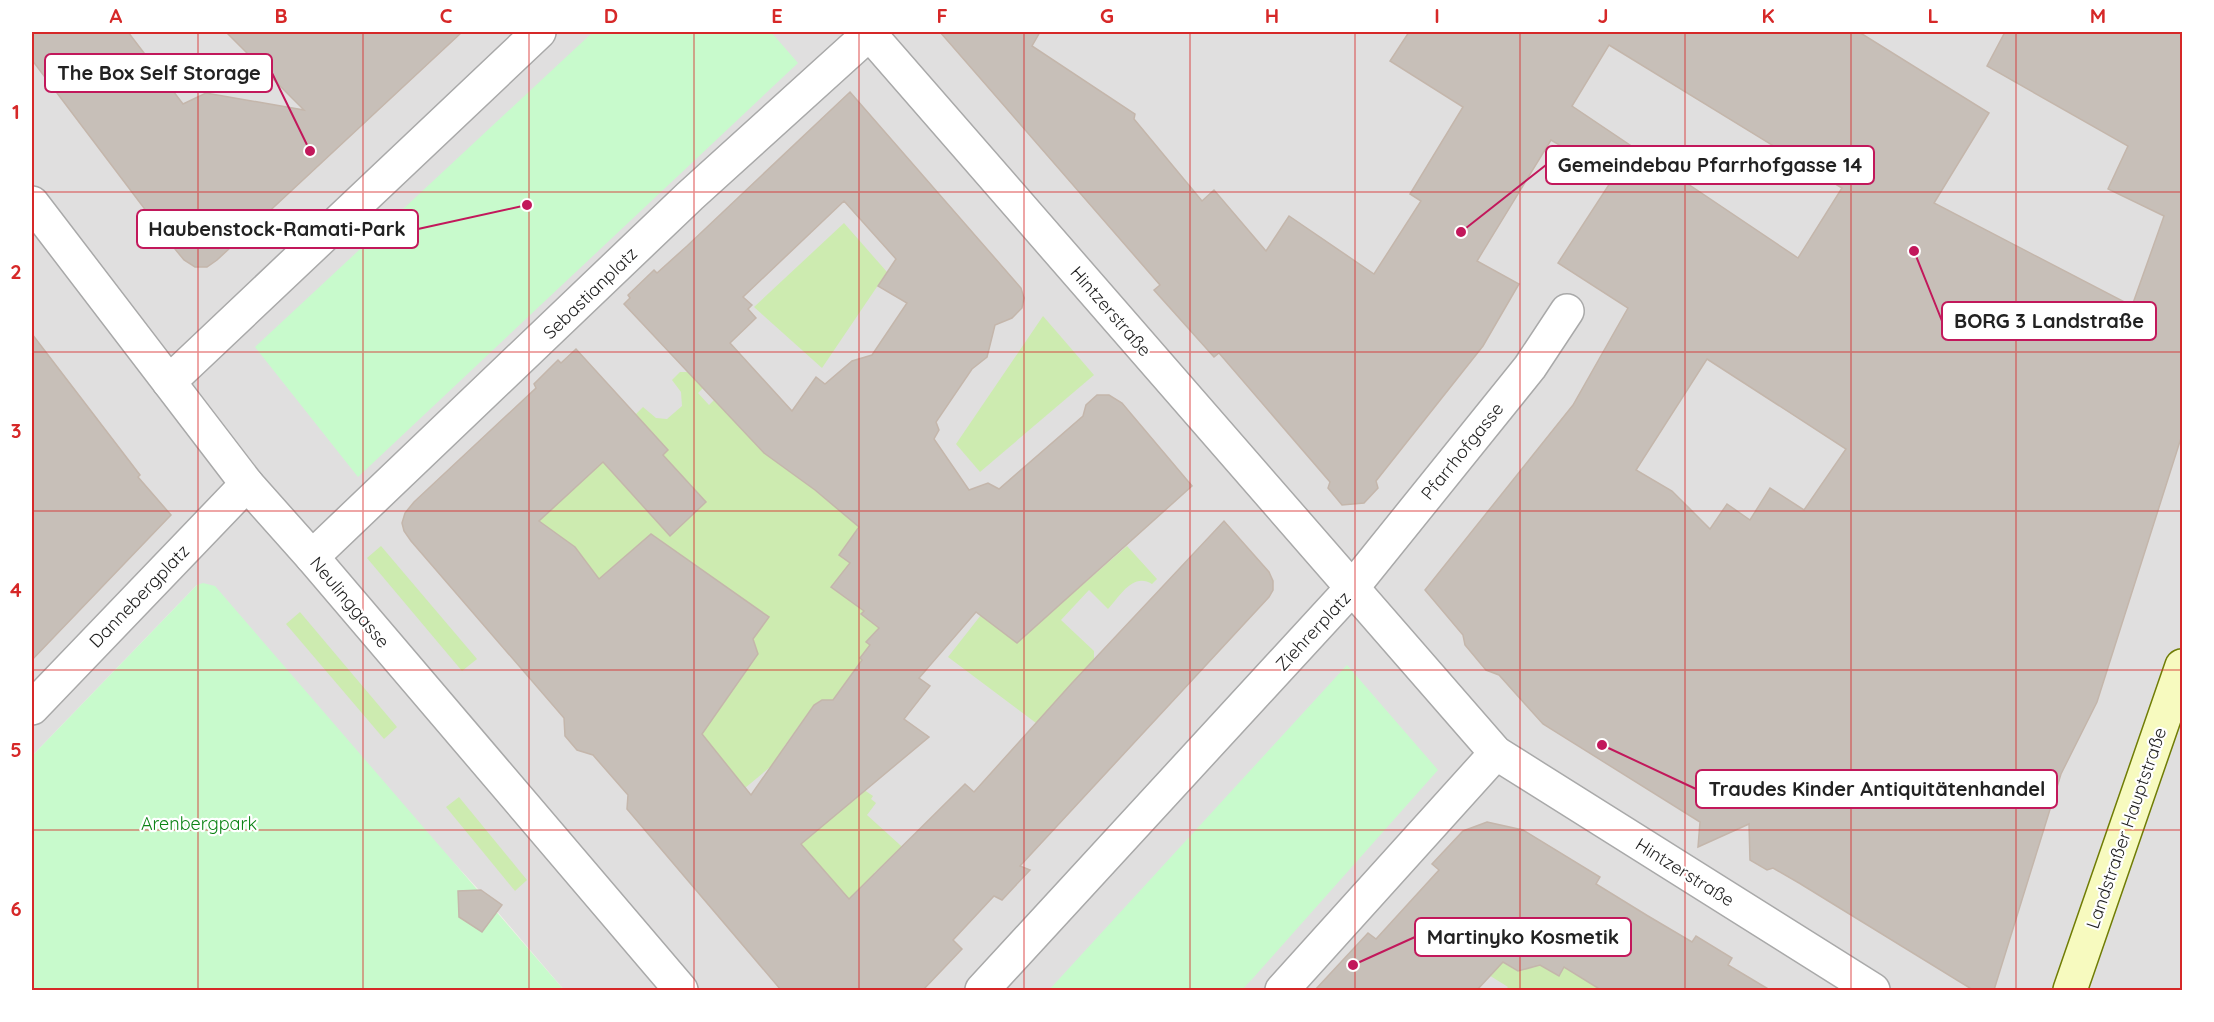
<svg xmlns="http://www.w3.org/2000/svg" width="2214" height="1022" font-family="Quicksand,sans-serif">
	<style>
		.residential { fill: #e0dfdf }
		.grass { fill: #cdebb0 }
		.park { fill: #c8facc }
		.building { fill: #c7bfb8; stroke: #c4b6ab; stroke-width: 1.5; fill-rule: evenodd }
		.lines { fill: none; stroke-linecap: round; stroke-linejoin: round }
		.minor-casing { stroke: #a9a9a9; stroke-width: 36 }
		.tertiary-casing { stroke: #a9a9a9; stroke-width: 36 }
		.secondary-casing { stroke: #707d05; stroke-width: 36 }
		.minor { stroke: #fff; stroke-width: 33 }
		.tertiary { stroke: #fff; stroke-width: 33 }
		.secondary { stroke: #f7fabf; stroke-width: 33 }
		.grid { fill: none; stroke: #d62828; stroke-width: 1.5; stroke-opacity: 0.55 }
		.labels { text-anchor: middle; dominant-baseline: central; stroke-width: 4.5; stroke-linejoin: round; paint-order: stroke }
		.street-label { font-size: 18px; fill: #222; stroke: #fff }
		.park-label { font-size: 18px; fill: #0c8416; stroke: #fff }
		.leader { fill: none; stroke: #c2185b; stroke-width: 2 }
		.callout-dot { fill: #c2185b; stroke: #fff; stroke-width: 2 }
		.callout { fill: #fff; stroke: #c2185b; stroke-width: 2 }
		.callout-label { font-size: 20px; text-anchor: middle; font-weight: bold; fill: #222 }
		.neatline { fill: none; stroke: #d62828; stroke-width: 2 }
		.grid-label { font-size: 20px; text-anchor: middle; font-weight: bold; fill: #d62828 }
	</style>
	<rect width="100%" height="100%" fill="#f2efe9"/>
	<path class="residential" d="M32,32H2182V990H564L479,890L197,585L32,756Z"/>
	<g class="grass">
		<path d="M844,223L887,272L822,368L754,307Z"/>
		<path d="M1043,316L1094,375L980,472L956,444Z"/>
		<path d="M680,372H690L704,387L698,393L709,405L714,400L764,453L811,487L859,527L839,555L850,563L831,587L864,611L862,614L879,628L866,642L870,645L860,658L862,660L833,700H822L814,705L783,748L787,753L745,788L698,730L725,701L758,654L753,639L769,617L652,576L631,551L586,590L582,559L575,547L568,542H561L534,526L602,461L645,509L677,529L706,502L663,455L668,450L655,435L649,440L634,416L643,407L656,418L667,419L682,406L681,392L672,380Z"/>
		<path d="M381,546L477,659L462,671L367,558Z"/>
		<path d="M1127,546L1157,579L1152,584C1133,572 1120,596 1108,609L1089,590L1061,620L1094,651V660L1036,723L948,657L981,615L1072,594Z"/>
		<path d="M300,612L397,727L384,739L286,624Z"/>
		<path d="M841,774L873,796L871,799L876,803L867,815L910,854L891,873L883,865L874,873L882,881L836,932L834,881L824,870L820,874L810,862L789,824Z"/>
		<path d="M459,797L527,880L515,891L446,807Z"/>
		<path d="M1502,962L1517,971L1535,967L1537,963L1559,976L1564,967L1601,990H1505L1508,987L1484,972Z"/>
	</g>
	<g class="park">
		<path d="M593,32H771L798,63L358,477L255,347Z"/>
		<path d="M203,583L215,586L564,990H32V756L197,585Z"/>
		<path d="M1347,665L1438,770L1254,977L1242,990H1049Z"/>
	</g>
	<g class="building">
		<path d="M32,32H128L183,104L206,93L304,110L226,32H462L217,260L207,267H195L184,260L175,249L32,60Z"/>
		<path d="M940,32H1040L1032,46L1135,114L1134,119L1202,201L1214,190L1266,251L1289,216L1374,274L1421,201L1410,194L1463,107L1390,61L1409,32H1859L1989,113L1934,203L2132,306L2164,216L2108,189L2128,146L1987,66L2005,32H2182V435L2097,702L2061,774L1994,990H1973L1799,883L1773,868L1767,870L1750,860L1749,824L1698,847L1700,822L1543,724L1499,675L1486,670L1465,645L1463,635L1425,590L1573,405L1628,308L1558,263L1614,177L1551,140L1477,261L1519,284L1483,346L1376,481L1378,488L1364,503L1342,505L1328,488L1330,482L1219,353L1214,357L1154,290L1160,285ZM1609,45L1842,188L1798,258L1572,106ZM1707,359L1846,449L1804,510L1770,488L1750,520L1727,504L1710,529L1672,491L1636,470Z"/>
		<path d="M850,92L1021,288L1024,298L1022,308L1012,318L995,325L987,357L972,369L936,422L939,430L934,439L969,490L988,483L999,489L1083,416L1086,405L1097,395H1109L1122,403L1192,486L1017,643L976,612L919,678L930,686L904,719L929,737L801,844L849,899L965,784L974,792L1072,683L1224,521L1269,572L1273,581V590L1269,597L1020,866L1030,870L1002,900L994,896L953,940L962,949L923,990H781L627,809L628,795L593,755L577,750L565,736L564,718L411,541L404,531L402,523L405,513L414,502L536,388L534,384L558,360L561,363L576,349L668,450L663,455L706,502L670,536L603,462L539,521L575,547L599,579L651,534L769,617L753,639L758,654L702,734L751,795L814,705L822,700H833L862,660L860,658L870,645L866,642L879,628L861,614L864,611L831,587L850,563L839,555L859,527L815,490L764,453L624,304L630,298L628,295L654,270L657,273L687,246ZM844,201L896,259L878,286L907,303L872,355L852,361L825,384L816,377L792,411L730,343L756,318L748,309L752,305L743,297Z"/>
		<path d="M32,334L140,475L138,477L171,515L32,660Z"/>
		<path d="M1487,822L1523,830L1600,877L1596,884L1648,916L1692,942L1696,936L1732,958L1728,965L1770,990H1601L1564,967L1559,976L1540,965L1518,971L1503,962L1477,990H1315L1368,933L1376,939L1439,870L1432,864L1463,831Z"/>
		<path d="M481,890L502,905L482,932L459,917L458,891Z"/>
	</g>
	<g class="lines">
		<g class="minor-casing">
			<g id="minor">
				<path d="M868,32L1496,753L1873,990"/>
				<path d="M169,382L539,32"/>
				<path d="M312,557L690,196L870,33"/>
				<path d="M32,708L247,484"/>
				<path d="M982,990L1352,588L1530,367L1567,311"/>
				<path d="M1282,990L1496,753"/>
			</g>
		</g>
		<g class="tertiary-casing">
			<path id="tertiary" d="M32,203L247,484L312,557L681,990"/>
		</g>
		<g class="secondary-casing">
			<path id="secondary" d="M2070,990L2182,666"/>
		</g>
		<use href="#minor" class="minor"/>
		<use href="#tertiary" class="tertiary"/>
		<use href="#secondary" class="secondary"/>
	</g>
	<path class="grid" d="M198,32V990M363,32V990M529,32V990M694,32V990M859,32V990M1024,32V990M1190,32V990M1355,32V990M1520,32V990M1685,32V990M1851,32V990M2016,32V990M32,192H2182M32,352H2182M32,511H2182M32,670H2182M32,830H2182"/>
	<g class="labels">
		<g class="street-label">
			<text transform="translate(590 293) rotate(-44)">Sebastianplatz</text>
			<text transform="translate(1111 311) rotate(49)">Hintzerstraße</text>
			<text transform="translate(1462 451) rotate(-51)">Pfarrhofgasse</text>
			<text transform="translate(139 596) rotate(-46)">Dannebergplatz</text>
			<text transform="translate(350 602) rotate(50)">Neulinggasse</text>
			<text transform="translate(1313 631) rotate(-47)">Ziehrerplatz</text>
			<text transform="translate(2126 828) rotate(-71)">Landstraßer Hauptstraße</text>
			<text transform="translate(1685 872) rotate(32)">Hintzerstraße</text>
		</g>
		<g class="park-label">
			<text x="199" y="823">Arenbergpark</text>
		</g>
	</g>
	<path class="leader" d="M310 151L272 73M1461 232L1546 165M527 205L418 229M1914 251L1942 321M1602 745L1696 789M1353 965L1415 937"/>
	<g class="callout-dot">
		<circle cx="310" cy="151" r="6"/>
		<circle cx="1461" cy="232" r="6"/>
		<circle cx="527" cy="205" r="6"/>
		<circle cx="1914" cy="251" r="6"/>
		<circle cx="1602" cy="745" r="6"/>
		<circle cx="1353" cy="965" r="6"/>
	</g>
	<g class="callout">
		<rect x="45" y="54" width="227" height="38" rx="6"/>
		<rect x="1546" y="146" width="328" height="38" rx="6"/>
		<rect x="137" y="210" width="281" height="38" rx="6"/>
		<rect x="1942" y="302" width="214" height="38" rx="6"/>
		<rect x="1696" y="770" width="361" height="38" rx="6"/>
		<rect x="1415" y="918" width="216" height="38" rx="6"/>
	</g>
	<g class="callout-label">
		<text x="159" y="80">The Box Self Storage</text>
		<text x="1710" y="172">Gemeindebau Pfarrhofgasse 14</text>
		<text x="277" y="236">Haubenstock-Ramati-Park</text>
		<text x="2049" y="328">BORG 3 Landstraße</text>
		<text x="1877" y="796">Traudes Kinder Antiquitätenhandel</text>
		<text x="1523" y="944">Martinyko Kosmetik</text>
	</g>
	<rect width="2214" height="1022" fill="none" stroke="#ffffff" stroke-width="66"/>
	<rect x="33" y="33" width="2148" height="956" class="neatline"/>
	<g class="grid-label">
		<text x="116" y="23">A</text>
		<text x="281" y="23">B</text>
		<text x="446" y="23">C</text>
		<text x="611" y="23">D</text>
		<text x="777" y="23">E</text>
		<text x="942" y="23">F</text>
		<text x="1107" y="23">G</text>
		<text x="1272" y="23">H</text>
		<text x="1437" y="23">I</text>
		<text x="1603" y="23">J</text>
		<text x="1768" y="23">K</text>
		<text x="1933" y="23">L</text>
		<text x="2098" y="23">M</text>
		<text x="16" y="119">1</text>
		<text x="16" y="279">2</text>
		<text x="16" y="438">3</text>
		<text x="16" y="597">4</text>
		<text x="16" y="757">5</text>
		<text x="16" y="916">6</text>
	</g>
</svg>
